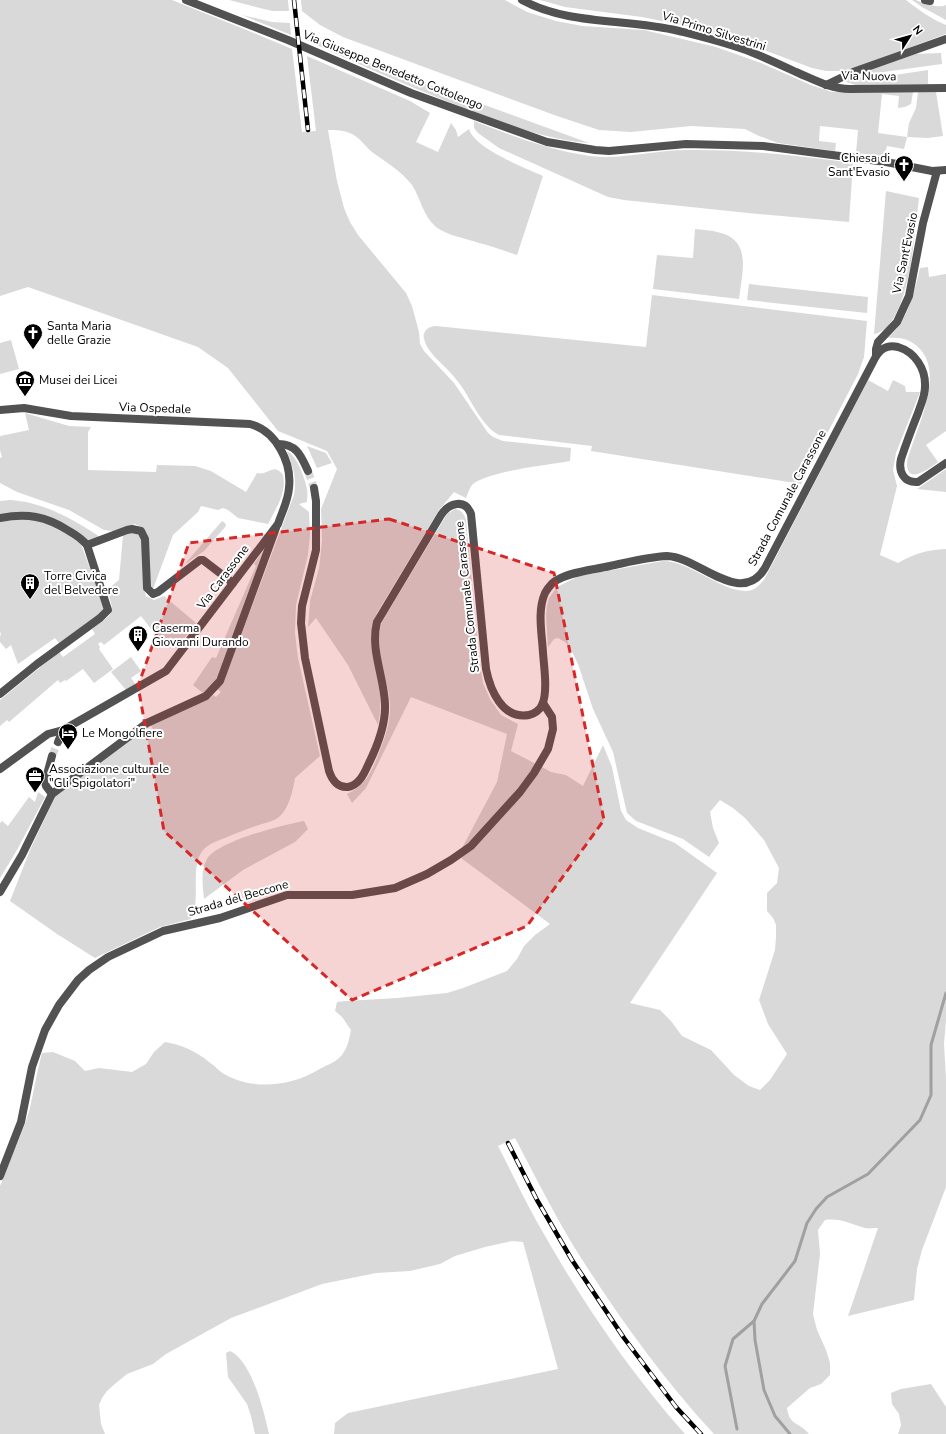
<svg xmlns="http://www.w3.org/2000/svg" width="946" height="1434" font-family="'Nunito Sans',sans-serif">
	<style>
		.green { fill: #d9d9d9 }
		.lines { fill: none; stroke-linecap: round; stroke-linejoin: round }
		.stream { stroke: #a0a0a0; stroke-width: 3 }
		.minor-tunnel { stroke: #d9d9d9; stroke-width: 8; stroke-dasharray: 8 4; stroke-linecap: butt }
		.tertiary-tunnel { stroke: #d9d9d9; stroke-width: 8; stroke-dasharray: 8 4; stroke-linecap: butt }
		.minor { stroke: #525252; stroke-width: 8 }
		.tertiary { stroke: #525252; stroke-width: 8 }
		.rail-casing { stroke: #000; stroke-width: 4.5 }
		.rail { stroke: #fff; stroke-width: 3; stroke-dasharray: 9; stroke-linecap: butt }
		.marked { fill: #d62828; fill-opacity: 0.2; stroke: #d62828; stroke-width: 3; stroke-dasharray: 8 5; stroke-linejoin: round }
		.labels { text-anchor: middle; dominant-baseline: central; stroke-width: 4; stroke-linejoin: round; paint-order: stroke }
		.street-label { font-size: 12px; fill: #000; stroke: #fff }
		.poi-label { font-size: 12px; fill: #000; stroke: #fff; text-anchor: start }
	</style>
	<rect width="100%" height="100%" fill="#fff"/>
	<g class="green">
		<path d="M0,0H172L249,31L292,49L302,132L316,131L307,56L410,101L430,113L416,142L438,152L451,123L456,130L458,137L469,129C475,149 524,167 543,176L517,255C504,251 492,246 479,243C465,238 448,236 436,227C423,216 421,199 412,185C401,171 386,162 372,152C365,146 360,138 352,134C344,130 336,130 328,130L337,181L344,208L350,222L358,235L406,293L412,306L419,332L420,344L424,351L454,383L488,433L493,437L503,441L571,448L570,461C548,465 489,471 473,484C469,488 468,494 466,498L454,492L439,510L377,613C364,640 377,666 380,695C381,705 380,715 378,725L348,665L316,618L308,627L310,601L319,568L321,551L322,540L321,509L337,469L327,451L278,431L228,368L198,347L28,287L0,296Z"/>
		<path d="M229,0H288L289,11H272Z"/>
		<path d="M301,0H505L527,12L556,21L582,26L644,30L716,47L761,63L811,85L832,92H913L911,104L905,107L898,108L899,96L882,94L878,133L907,137L909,123L916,108L918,92H936L943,136L928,138L907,137L904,149L887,146L884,156L856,153L858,130L820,126L819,141L836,143L835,151L778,143L759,136L745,129L691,126L631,132L599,130L557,116L343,37L320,25L302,11Z"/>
		<path d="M540,0H906C919,10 931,19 946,25V34L857,67L841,71H826L812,68L761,49L691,27L642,17L565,7Z"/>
		<path d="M912,0H916C923,3 940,9 946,5V20L922,7Z"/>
		<path d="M242,15L272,22L290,23L291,35Z"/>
		<path d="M304,30L315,39L348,55L589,143C547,140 509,125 470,110C414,89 360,65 306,40Z"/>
		<path d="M941,53L942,64L869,74L861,73L915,54Z"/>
		<path d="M928,70V84L856,85L846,82L848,79L855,76L862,78L869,79Z"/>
		<path d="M474,121C512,136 549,150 590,156C621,160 655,150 687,150C742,149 798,156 853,163L849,222L748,213L624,200L608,197L499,148L478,133L474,128Z"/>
		<path d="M886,191L919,198C915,228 910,328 874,334Z"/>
		<path d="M695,229C703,230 710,230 717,232C753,239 742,273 739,299L653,289L657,255L693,258Z"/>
		<path d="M928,267L929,277L946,274V431L926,445L938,462C929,469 906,486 907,462C915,431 946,375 919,348C910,339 901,337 888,338C908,320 914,294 920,268Z"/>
		<path d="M749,284L868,297L867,313L747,300Z"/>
		<path d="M652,295L867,321L864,357L858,374L801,484L591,451L592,446L499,435C483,427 472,402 462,387C457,380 452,374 446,368C438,360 427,351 424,339C422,331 429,326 436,326L646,347Z"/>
		<path d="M11,340L19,369L0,374V343Z"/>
		<path d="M868,380L888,391L893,380L905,386L906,392H920L896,453L893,470L897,486L880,555L898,563C916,553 926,550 946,549V1020L944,1044L946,1079V1187L922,1250L917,1269L914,1300L848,1316L878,1228C874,1228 869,1229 865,1228C850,1224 842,1218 825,1220L818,1230L820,1254L813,1314L817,1330L826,1350L830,1363V1375L821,1384L810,1388L787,1408C789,1426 800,1422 809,1434H714C662,1378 617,1315 576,1250C554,1214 535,1176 515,1138L498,1146C511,1171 523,1197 537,1222C579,1297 628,1370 685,1434H334L335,1423L348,1413L558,1369L523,1242L512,1241L485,1247L455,1256L440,1264L410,1271L376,1273L322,1284L231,1318L166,1354L153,1364L127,1374L116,1383L107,1391L102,1398L99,1405L101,1424L105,1434H0V1186L25,1124L30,1108L38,1069L42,1053L53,1052L75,1061L85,1071L99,1068L132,1072L146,1064L154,1052L165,1042C182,1045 196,1051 209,1062C214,1065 217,1069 221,1072C250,1091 289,1087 318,1070C324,1066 334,1063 339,1058C347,1051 349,1040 351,1030L342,1017L335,1011L337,1002L346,1001L397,998L447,993L463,988L507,971L517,959L524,946L535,935L550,924L461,858L474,847L527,789L542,767L551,772L566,775L583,786L603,745L612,767L621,811L626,820L638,828L675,843L717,873L630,1003L660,1010L671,1021L682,1036L711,1050L734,1075L749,1086L760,1090L770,1080L787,1054L768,1024L759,1000L775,950L776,937V925L773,918L767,911V893L777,883L779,868L764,840L745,818L733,808L720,800L710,812L713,828L719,843L709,857L683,839L636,821L627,813L613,752L593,709L578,664L570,648L565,642L558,638L554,639L548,647L546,615L547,606L549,598L557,587L579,576L663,561C692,561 727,597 752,590C757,588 760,584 764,580Z"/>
		<path d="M25,413L69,426L91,427L88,432V470L156,472L157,465L195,466L211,471L246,492L257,473C269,476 273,462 283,475C287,493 276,508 268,524L238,518L228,510L223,508L218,510L201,506L198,512L173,535L153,589L150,588L147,534L141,527L135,524L113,531L104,530L69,510L17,492L0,483V458L2,457L0,450V436L29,430Z"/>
		<path d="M307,446L326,453L332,463L317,468Z"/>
		<path d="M287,451C297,456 305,478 307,489C308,493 307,498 307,502L299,504L309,512L310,535L308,555L296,605L295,633L298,658L320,756L295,778C293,790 289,809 279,817C273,822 263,823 256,826C246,829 237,833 227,837C220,840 211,843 205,848C188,864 202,899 191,919L160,927L95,958L57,934L10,901L30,850L56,795L143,730L146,734L153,729L150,725L210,698L213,695L216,697L221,692L217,689L223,683L294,495C297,477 293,468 287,451Z"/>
		<path d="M946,469V492L917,489Z"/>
		<path d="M10,500C43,502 73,519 100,537L88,541L60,522L0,515V501Z"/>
		<path d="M455,509C462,510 464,514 466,520L479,658L483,683L490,699L501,715L518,724L511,751L536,764C514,795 489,825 461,850L497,782L507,734L411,697L366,788L352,803L347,794C364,786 370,775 377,758C384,740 391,723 390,704C388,677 373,649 382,622L447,514Z"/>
		<path d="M27,518L55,526L81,544L105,610L59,643L55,638L18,664L11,645L6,649L0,642V636L1,635L0,631V520Z"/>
		<path d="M222,521L225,523L226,526L204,551L184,565Z"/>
		<path d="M131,532L139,535L142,540L143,586L146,596L154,600L164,596L196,623L180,644L170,637L165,643L157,637L141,616L104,645L101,642L98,644L100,647L99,649L113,669L94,683L83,669L66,681L65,680L60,683L58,680L9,722L7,720L0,726V700L59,652L63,657L95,634L92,629C113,613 116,616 107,590L119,580L123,535Z"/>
		<path d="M263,551L216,680L204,694L193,685L212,657L216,658L256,566L254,564Z"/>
		<path d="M131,657L141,671L131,678L136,685L126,690L111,672Z"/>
		<path d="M38,792L45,797L17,850L0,878V823L2,821L8,826L29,797L35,802Z"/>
		<path d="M304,821L308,829L295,842L243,870L204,899C203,887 200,871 207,859C218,841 283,825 304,821Z"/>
		<path d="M230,1351C252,1361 264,1412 269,1434H255L251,1416L247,1404L228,1377L226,1353Z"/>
		<path d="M931,1384L946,1407V1434H898L901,1425L899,1414L892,1404L891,1393L901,1389Z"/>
	</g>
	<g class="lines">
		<g class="stream">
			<path d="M737,1429L725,1366L733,1339L754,1321"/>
			<path d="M790,1434L775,1416L764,1390L755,1340L754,1321L762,1304L795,1261L807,1223L816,1209L827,1197L868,1174L920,1120L931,1095V1045L946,993"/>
		</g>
		<path class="minor-tunnel" d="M52,756L58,742"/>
		<path class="tertiary-tunnel" d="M308,471L314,488"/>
		<g class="minor">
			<path d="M186,0L288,40L411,93L547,142L595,150L609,151L686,144L763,146L886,162L932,171L946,170"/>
			<path d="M925,0L930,1"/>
			<path d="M826,85L853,72L946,39"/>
			<path d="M876,355V349L878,342L897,322L909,296L923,223L937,171"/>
			<path d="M0,518C27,513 46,516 69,531C76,535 82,539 87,545L108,610L100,618L37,664L0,694"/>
			<path d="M87,545L127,530L132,529L141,531L145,539L147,588L153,594L158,592L200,560H203L233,583"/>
			<path d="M58,742L63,730"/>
			<path d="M52,794L46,786L45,782L52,756"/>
			<path d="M0,892L22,855L52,794L147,723L206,696L220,681L276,528"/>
			<path d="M0,1176L21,1122L32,1067L45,1030L59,1005L78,980L89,970L108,957L163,931L220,918L287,895H352L395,888L427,874L451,860L471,846L520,792L534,773L548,749L553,729L552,717L543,703"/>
		</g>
		<g class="tertiary">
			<path d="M522,0C570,26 627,18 679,31C703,37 728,43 751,52C766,58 781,65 796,72C813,79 830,89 850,89L946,88"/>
			<path d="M0,410L24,408L71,416L250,424C276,431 292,462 289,488C288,501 282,512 278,524L166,671L63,730L48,734L0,769"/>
			<path d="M278,444C297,444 301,456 308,471"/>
			<path d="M314,488L316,501V550L302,606L301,623L305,658L329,771C332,780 338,788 348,787C359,785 364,774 368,765C377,747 386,725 385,704C384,676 370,650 377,622L441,515C449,503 465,498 471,514L486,669C490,689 502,720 529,715C534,714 540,710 542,705C548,692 544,667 543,653C542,634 537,611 545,593C548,588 552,582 557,580C573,571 593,570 610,566C629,562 648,557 667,556C699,557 741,608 765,568L874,360C879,350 886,344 898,347C915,352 926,369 925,387C925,396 921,404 918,413C912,428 906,444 901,459C898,472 904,483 918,482L946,463"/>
		</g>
		<g class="rail-casing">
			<g id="rail">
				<path d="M294,0L308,130"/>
				<path d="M508,1143L537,1200L572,1260L624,1338L676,1407L701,1434"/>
			</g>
		</g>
		<use href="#rail" class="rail"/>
	</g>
	<path class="marked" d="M389,519L554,573L604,820L527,926L352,1000L164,831L138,686L189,543Z"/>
	<defs>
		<g id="church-pin" transform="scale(1)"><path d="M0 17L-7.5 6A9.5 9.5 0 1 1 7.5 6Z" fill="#000" stroke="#fff"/><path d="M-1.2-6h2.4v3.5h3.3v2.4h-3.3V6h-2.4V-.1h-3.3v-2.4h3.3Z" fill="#fff"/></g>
		<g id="museum-pin" transform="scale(1)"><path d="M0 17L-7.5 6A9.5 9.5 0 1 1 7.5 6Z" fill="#000" stroke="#fff"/><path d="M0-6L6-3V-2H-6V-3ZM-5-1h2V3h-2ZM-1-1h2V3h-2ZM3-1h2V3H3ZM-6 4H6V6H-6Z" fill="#fff"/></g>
		<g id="building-pin" transform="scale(1)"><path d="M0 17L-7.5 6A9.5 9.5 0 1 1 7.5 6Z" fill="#000" stroke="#fff"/><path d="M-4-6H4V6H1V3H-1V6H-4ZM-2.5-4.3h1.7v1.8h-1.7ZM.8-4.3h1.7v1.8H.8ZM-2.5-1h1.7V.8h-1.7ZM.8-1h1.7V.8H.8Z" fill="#fff"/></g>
		<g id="hotel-pin" transform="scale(1)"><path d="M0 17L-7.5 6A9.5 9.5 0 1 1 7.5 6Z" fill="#000" stroke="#fff"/><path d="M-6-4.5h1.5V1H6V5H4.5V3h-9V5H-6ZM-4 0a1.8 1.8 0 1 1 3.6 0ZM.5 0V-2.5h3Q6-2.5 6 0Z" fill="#fff"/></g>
		<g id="office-pin" transform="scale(1)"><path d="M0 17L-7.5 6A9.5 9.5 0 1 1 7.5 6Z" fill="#000" stroke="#fff"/><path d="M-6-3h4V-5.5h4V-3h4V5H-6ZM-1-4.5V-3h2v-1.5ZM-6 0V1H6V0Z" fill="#fff"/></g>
	</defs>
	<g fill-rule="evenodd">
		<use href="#church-pin" x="904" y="165"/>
		<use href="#church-pin" x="33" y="333"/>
		<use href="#museum-pin" x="25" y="380"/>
		<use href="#building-pin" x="30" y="583"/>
		<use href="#building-pin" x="138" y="635"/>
		<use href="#hotel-pin" x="68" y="733"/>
		<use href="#office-pin" x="35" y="776"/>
	</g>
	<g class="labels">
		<g class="street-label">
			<text transform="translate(714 31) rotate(17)">Via Primo Silvestrini</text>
			<text transform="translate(393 70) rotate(22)">Via Giuseppe Benedetto Cottolengo</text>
			<text transform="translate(869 76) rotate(1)">Via Nuova</text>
			<text transform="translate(905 253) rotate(-78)">Via Sant'Evasio</text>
			<text transform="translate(155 408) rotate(2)">Via Ospedale</text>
			<text transform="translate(787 498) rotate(-62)">Strada Comunale Carassone</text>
			<text transform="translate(223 577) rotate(-53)">Via Carassone</text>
			<text transform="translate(467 597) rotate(-96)">Strada Comunale Carassone</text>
			<text transform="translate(238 898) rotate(-16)">Strada del Beccone</text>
		</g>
		<g class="poi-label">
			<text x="890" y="158" text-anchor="end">Chiesa di<tspan x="890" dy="14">Sant'Evasio</tspan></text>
			<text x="47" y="326">Santa Maria<tspan x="47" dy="14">delle Grazie</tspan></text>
			<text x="39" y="380">Musei dei Licei</text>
			<text x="44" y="576">Torre Civica<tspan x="44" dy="14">del Belvedere</tspan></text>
			<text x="152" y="628">Caserma<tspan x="152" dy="14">Giovanni Durando</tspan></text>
			<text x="82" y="733">Le Mongolfiere</text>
			<text x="49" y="769">Associazione culturale<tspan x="49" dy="14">"Gli Spigolatori"</tspan></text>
		</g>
	</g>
	<g transform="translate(910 36) rotate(53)" stroke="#ffffff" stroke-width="3" paint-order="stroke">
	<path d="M0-3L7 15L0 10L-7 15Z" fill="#000000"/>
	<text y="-6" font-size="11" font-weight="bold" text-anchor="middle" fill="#000000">N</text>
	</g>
</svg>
